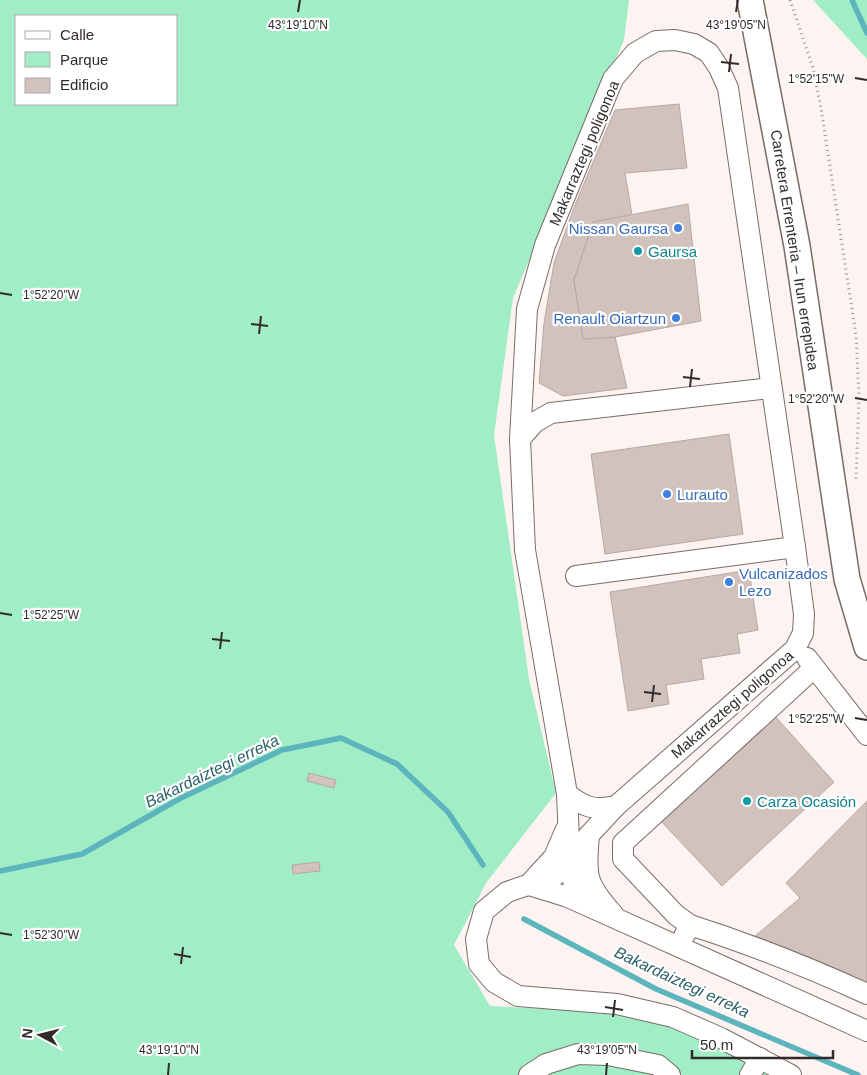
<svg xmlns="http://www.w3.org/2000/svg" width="867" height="1075" font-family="Arial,sans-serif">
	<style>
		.green { fill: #a0edc6; fill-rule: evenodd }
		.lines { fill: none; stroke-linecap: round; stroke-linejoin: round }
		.stream { stroke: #5cb4bd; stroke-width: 5.5 }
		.building { fill: #d1c2be; stroke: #b7a8a4 }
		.minor-casing { stroke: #796c67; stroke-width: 22 }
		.major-casing { stroke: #796c67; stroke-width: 28 }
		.path { stroke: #99918f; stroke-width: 3; stroke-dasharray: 1 4; stroke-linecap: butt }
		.minor { stroke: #fff; stroke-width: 20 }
		.major { stroke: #fff; stroke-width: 25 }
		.ticks { fill: none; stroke: #312b29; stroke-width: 2 }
		.shop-dot { fill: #3f7fe0; stroke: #fff; stroke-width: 2 }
		.culture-dot { fill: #0f9aa8; stroke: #fff; stroke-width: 2 }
		.labels { text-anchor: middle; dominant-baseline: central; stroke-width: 4.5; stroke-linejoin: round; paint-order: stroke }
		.street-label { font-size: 15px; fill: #312b29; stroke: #fff }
		.shop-label { font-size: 15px; fill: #366cbe; stroke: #fff; text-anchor: end }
		.culture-label { font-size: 15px; fill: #0d838f; stroke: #fff; text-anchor: start }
		.water-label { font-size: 16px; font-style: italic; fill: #2b6167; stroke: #fff }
		.ticks-label { font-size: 12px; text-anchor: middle; fill: #312b29; stroke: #fff; stroke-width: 4.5; stroke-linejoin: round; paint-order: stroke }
	</style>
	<rect width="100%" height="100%" fill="#fdf4f1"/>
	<g class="green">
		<path d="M0,0H629L624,40L513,298L494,435L529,679L556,793L486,883L454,945L490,1006L672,1015L777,1075H0ZM16,16H176V104H16Z"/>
		<path d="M813,0H867V59Z"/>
	</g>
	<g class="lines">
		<g class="stream">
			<path d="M852,0L867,33"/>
			<path d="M0,871L82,854L179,799L282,750L341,738L397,764L448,812L483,865"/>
			<path d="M524,919L656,989L858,1075"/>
		</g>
	</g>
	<g class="building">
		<path d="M679,104L687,168L625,173L632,215L593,222L574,280L583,339L615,337L627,388L563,396L539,383L544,323L554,263L575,205L615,110Z"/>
		<path d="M688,204L701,321L615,337L583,339L574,280L593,222Z"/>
		<path d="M729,434L743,534L605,554L591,454Z"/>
		<path d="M749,570L758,630L737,634L740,653L701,659L704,679L666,685L669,704L628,711L610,592Z"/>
		<path d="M774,715L834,782L722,886L660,820Z"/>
		<path d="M309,773L336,780L334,788L307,781Z"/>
		<path d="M867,801V986L754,937L800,898L786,883Z"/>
		<path d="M319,862L320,871L293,874L292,865Z"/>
	</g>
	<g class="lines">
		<g class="minor-casing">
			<g id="minor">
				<path d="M520,439L535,422L551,413L771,388"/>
				<path d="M576,576L795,547"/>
				<path d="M807,658L867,735"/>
				<path d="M567,794C584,807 594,811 616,806"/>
				<path d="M589,836C585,876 586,884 613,914"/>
				<path d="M532,881L554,857L566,829"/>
				<path d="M529,885L568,897L867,1031"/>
				<path d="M585,904L574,886L570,862L567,794L525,550L520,439L527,309L545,245L613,79L635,53L656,41L675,40L694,44L709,53L719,68L728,88L795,547L804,614L803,633L795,649L616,806L589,835L564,869L554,876L507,892L484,911L476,939L479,964L494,982L518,996L617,1004L673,1017L721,1038L791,1075"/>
				<path d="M690,925L676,915L623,859V843L814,668"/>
				<path d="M684,936L690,925C750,944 810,968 867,994"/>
				<path d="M529,1075L546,1064L578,1054L608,1055L658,1065L670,1075"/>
				<path d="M750,1075L760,1058"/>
			</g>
		</g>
		<g class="major-casing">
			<path id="major" d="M750,0L797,246L847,579L867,647"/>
		</g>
		<path class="path" d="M790,0L813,68L821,108L856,335L859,397L856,479"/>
		<use href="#minor" class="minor"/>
		<use href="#major" class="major"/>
	</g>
	<path class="ticks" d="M298,12L300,0M736,12L738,0M721,62L739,64M729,72L731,54M855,78L867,80M0,293L12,295M251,324L268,326M259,334L261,316M683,377L700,379M690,387L692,369M855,398L867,400M0,613L12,615M212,639L230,641M220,649L222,632M644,692L661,694M652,702L654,685M855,718L867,720M0,933L12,935M174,954L191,957M181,964L183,947M605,1007L623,1010M613,1017L615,1000M168,1075L169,1063M606,1075L607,1063"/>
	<g class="shop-dot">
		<circle cx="678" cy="228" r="5"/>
		<circle cx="676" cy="318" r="5"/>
		<circle cx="667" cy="494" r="5"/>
		<circle cx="729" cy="582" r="5"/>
	</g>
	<g class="culture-dot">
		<circle cx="638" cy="251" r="5"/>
		<circle cx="747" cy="801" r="5"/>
	</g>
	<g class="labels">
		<g class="street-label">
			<text transform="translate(584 153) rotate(-67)">Makarraztegi poligonoa</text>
			<text transform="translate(795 250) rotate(81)">Carretera Errenteria – Irun errepidea</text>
			<text transform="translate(732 704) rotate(-41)">Makarraztegi poligonoa</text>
		</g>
		<g class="shop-label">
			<text x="668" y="228">Nissan Gaursa</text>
			<text x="666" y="318">Renault Oiartzun</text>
			<text x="677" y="494" text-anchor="start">Lurauto</text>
			<text x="739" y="573" text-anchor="start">Vulcanizados<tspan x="739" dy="17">Lezo</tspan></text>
		</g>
		<g class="culture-label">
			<text x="648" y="251">Gaursa</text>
			<text x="757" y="801">Carza Ocasión</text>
		</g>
		<g class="water-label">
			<text transform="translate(212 771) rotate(-26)">Bakardaiztegi erreka</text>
			<text transform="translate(682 982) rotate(25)">Bakardaiztegi erreka</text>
		</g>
	</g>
	<g class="ticks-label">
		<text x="298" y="29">43°19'10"N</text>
		<text x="736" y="29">43°19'05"N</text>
		<text x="816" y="83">1°52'15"W</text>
		<text x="51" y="299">1°52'20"W</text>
		<text x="816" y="403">1°52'20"W</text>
		<text x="51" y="619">1°52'25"W</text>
		<text x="816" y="723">1°52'25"W</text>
		<text x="51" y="939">1°52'30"W</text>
		<text x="169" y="1054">43°19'10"N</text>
		<text x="607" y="1054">43°19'05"N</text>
	</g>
	<rect x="15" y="15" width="162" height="90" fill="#ffffff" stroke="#adaaa9"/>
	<rect x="25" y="31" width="25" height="8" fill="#ffffff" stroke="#adaaa9"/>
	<text x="60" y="40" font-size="15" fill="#312b29">Calle</text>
	<rect x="25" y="52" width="25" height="15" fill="#a0edc6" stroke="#adaaa9"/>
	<text x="60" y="65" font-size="15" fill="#312b29">Parque</text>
	<rect x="25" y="78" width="25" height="15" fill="#d1c2be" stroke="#adaaa9"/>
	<text x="60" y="90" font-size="15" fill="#312b29">Edificio</text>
	<g transform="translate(40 1035) rotate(277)" stroke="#ffffff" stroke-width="4" paint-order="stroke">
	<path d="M0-4L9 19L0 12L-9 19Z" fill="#312b29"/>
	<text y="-8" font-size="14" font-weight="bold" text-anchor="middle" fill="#312b29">N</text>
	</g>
	<path d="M692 1050v8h141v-8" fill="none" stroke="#312b29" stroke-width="2.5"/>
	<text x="700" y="1050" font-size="15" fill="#312b29" stroke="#ffffff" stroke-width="4" paint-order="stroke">50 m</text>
</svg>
